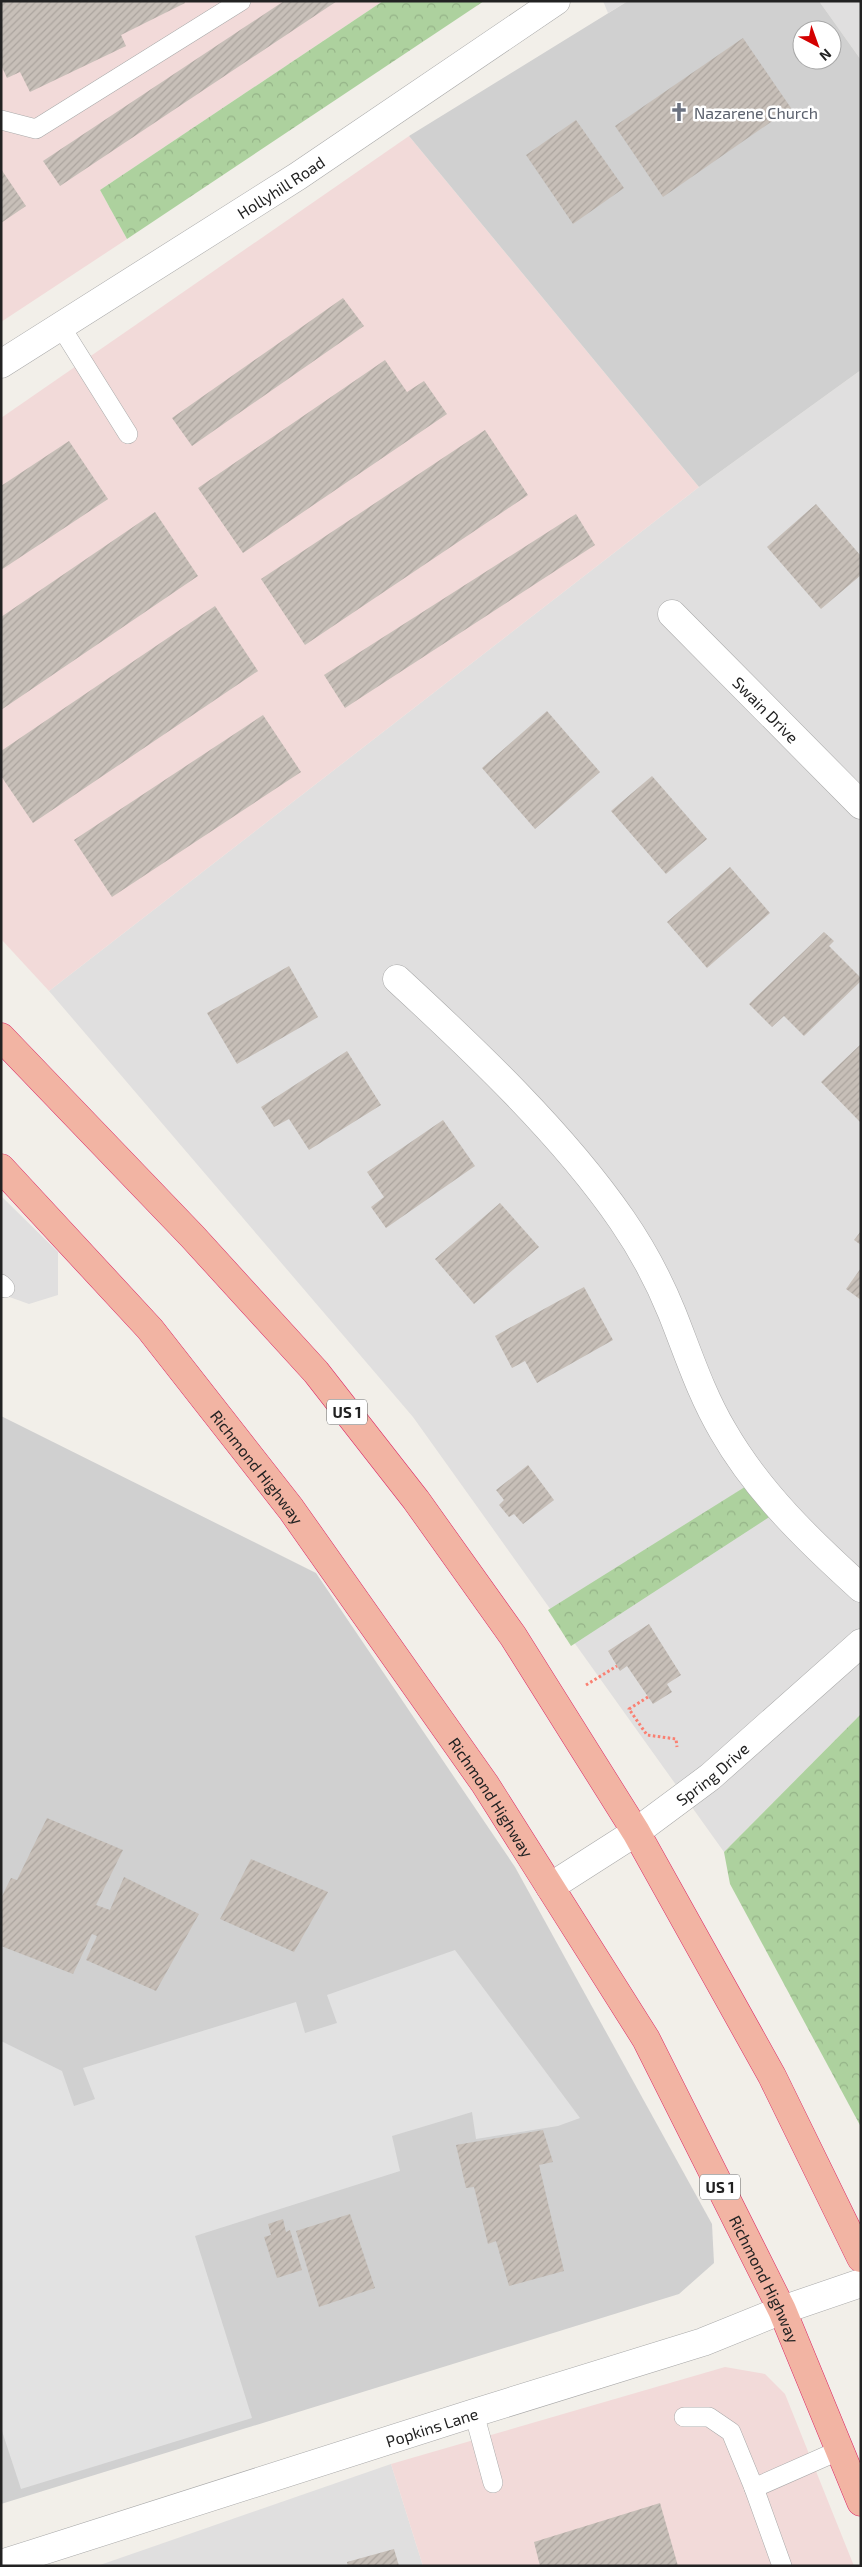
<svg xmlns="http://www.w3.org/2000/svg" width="862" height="2567" font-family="'Exo 2',sans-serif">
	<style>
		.residential { fill: #e0dfdf }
		.commercial { fill: #f2dad9 }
		.religious { fill: #d0d0d0; fill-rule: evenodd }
		.forest { fill: url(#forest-crowns) }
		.parking { fill: #e2e2e2 }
		.building { fill: url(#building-hatch) }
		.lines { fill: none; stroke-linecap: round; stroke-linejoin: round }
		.service-casing { stroke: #a9a9a9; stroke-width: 20 }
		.minor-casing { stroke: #a9a9a9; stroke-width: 29 }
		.trunk-casing { stroke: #dc2a67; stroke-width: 29 }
		.path { stroke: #fa8072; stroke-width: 3; stroke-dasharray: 2.5 2.5; stroke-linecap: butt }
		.service { stroke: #fff; stroke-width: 19 }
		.minor { stroke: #fff; stroke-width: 28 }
		.trunk { stroke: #f2b4a3; stroke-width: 28 }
		.labels { text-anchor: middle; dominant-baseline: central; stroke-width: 5; stroke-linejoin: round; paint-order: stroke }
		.shield { fill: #fff; stroke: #646464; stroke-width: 1 }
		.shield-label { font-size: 15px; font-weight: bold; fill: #222 }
		.worship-label { font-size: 16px; fill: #5b616d; stroke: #fff; text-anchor: start }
		.street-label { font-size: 16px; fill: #222; stroke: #fff }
	</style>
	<defs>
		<pattern id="forest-crowns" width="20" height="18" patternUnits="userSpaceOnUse" patternTransform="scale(1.25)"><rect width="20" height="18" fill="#add19e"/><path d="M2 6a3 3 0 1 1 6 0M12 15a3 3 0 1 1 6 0" fill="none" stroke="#95b388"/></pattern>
		<pattern id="building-hatch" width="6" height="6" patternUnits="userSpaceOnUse" patternTransform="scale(1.25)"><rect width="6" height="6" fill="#c7bfb8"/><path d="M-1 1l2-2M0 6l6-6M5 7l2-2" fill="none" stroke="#aba49e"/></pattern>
	</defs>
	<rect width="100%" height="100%" fill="#f2efe9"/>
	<g class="residential">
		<path d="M603,1H628L608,13Z"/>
		<path d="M819,1H861V60Z"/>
		<path d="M861,370V1714L724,1852L413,1417L49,991L699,487Z"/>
		<path d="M1,1196L58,1252V1295L29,1304L1,1294Z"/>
		<path d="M391,2464L423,2566H99L100,2565Z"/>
	</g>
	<g class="commercial">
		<path d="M1,1H383L100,190L127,239L1,322Z"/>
		<path d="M409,136L699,487L49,991L1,939V418Z"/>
		<path d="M725,2367L765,2374L785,2394L854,2566H423L391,2464Z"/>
	</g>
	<g class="religious">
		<path d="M628,1H819L861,60V370L699,487L409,136ZM802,30H832V60H802Z"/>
		<path d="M1,1416L316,1573L515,1867L712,2224L714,2263L679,2294L1,2504Z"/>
	</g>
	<g class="forest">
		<path d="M383,1H484L127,239L100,190Z"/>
		<path d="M748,1485L774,1514L571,1646L548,1610Z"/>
		<path d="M861,1714V2127L730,1884L724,1852Z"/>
	</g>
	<path class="parking" d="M455,1950L580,2118L558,2126L476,2139L472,2112L392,2136L400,2171L195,2236L252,2418L21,2489L1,2428V2041L62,2071L74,2106L95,2099L83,2068L296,2002L305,2033L337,2023L327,1995Z"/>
	<g class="building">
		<path d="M1,1H184L185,3L121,35L126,46L30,92L20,72L7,78L1,65Z"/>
		<path d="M284,1H337L60,186L43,161Z"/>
		<path d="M743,38L791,108L663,197L615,126Z"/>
		<path d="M576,120L624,188L573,224L526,155Z"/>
		<path d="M1,169L26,206L1,223Z"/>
		<path d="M343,298L364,326L192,446L172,418Z"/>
		<path d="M385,360L407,392L424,381L447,414L243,553L198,488Z"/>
		<path d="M485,430L528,495L305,645L261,579Z"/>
		<path d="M69,441L108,499L1,570V486Z"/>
		<path d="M816,504L861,556V575L821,609L767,547Z"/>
		<path d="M155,512L198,576L1,710V617Z"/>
		<path d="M576,514L595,545L345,708L324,675Z"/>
		<path d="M215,606L258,671L33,823L1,776V751Z"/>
		<path d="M547,711L600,772L535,829L482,768Z"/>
		<path d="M263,715L301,772L112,897L74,840Z"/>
		<path d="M652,776L707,839L666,874L611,811Z"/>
		<path d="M730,867L770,913L707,968L667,922Z"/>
		<path d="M824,932L834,941L829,946L861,978V981L804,1036L784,1016L772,1027L749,1004Z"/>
		<path d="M289,966L318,1017L237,1064L207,1013Z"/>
		<path d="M861,1044V1123L821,1082Z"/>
		<path d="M347,1051L381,1105L309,1150L289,1119L274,1127L261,1107Z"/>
		<path d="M443,1120L475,1166L386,1228L371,1207L384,1197L367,1172Z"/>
		<path d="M500,1203L539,1247L474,1304L435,1259Z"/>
		<path d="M861,1231V1245L854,1240Z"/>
		<path d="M861,1268V1300L846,1289Z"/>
		<path d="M584,1287L613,1340L537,1383L525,1361L512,1368L495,1336Z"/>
		<path d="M528,1465L554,1500L523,1524L514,1514L509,1517L499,1505L504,1500L496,1490Z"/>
		<path d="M649,1624L681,1675L667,1684L672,1692L653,1704L627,1666L620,1671L608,1651Z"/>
		<path d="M47,1818L123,1850L96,1905L110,1910L124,1877L199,1914L156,1991L86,1960L97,1936L92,1934L73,1974L1,1946V1898L11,1878L17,1880Z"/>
		<path d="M251,1859L328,1892L294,1952L220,1919Z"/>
		<path d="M543,2130L553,2162L539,2165L564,2271L509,2286L496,2241L488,2244L474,2187L466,2188L456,2145Z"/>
		<path d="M350,2214L375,2288L319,2307L296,2231Z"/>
		<path d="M283,2219L286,2232L290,2230L302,2270L277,2278L264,2237L271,2235L268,2224Z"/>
		<path d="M660,2503L678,2566H540L534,2542Z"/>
		<path d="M394,2549L399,2566H348L347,2562Z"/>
	</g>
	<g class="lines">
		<g class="service-casing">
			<g id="service">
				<path d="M1,120L36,129L241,1"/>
				<path d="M61,327L128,434"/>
				<path d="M1,1284L5,1288"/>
				<path d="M474,2413L493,2483"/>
				<path d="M684,2417H709L731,2432L754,2488L840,2450"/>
				<path d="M754,2488L782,2566"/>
			</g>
		</g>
		<g class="minor-casing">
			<g id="minor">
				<path id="s1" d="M1,364L298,176L556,1"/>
				<path id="s2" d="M672,614L861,805"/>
				<path d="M397,979C474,1050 563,1134 622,1220C642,1249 659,1281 672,1313C688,1353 701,1394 723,1431C758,1492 809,1541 861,1588"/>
				<path id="s3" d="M550,1887L636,1832L710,1777L861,1643"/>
				<path id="s4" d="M1,2564L474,2413L703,2342L782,2310L861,2283"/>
			</g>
		</g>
		<g class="trunk-casing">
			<g id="trunk">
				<path d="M1,1037L192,1236L316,1372L416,1500L513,1636L636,1832L772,2076L861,2258"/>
				<path id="s5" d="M1,1168L150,1329L291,1509L485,1784L646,2039L782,2310L861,2502"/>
			</g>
		</g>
		<g class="path">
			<path d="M586,1685L617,1666"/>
			<path d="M648,1697L629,1709L647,1735L676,1739L677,1747"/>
		</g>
		<use href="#service" class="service"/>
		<use href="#minor" class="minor"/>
		<use href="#trunk" class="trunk"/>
	</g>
	<defs>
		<g id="church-bare" transform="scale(1.5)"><path d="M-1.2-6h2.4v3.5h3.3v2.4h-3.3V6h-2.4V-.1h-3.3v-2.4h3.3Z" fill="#6b7280" stroke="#fff" stroke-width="2.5" paint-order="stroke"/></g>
	</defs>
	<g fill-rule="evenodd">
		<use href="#church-bare" x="679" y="112"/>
	</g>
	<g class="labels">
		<g class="shield">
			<rect x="327" y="1399.5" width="40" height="25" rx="4"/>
			<rect x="700" y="2174.5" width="40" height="25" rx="4"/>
		</g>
		<g class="shield-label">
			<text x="347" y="1412">US 1</text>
			<text x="720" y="2187">US 1</text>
		</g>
		<g class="worship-label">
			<text x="694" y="112">Nazarene Church</text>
		</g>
		<g class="street-label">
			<text stroke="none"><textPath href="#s1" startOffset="331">Hollyhill Road</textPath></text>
			<text stroke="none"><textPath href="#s2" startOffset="134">Swain Drive</textPath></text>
			<text stroke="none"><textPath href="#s5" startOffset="394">Richmond Highway</textPath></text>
			<text stroke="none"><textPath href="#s3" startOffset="198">Spring Drive</textPath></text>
			<text stroke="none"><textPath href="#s5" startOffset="799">Richmond Highway</textPath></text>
			<text stroke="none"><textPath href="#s5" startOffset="1354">Richmond Highway</textPath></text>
			<text stroke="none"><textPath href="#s4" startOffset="452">Popkins Lane</textPath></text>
		</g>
	</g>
	<rect width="862" height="2567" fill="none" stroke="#222222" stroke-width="5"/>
	<g transform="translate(817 45) rotate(139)"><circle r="24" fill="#ffffff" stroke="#a7a7a7"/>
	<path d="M0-4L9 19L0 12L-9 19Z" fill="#d40000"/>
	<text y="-8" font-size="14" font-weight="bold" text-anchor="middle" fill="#222222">N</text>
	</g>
</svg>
